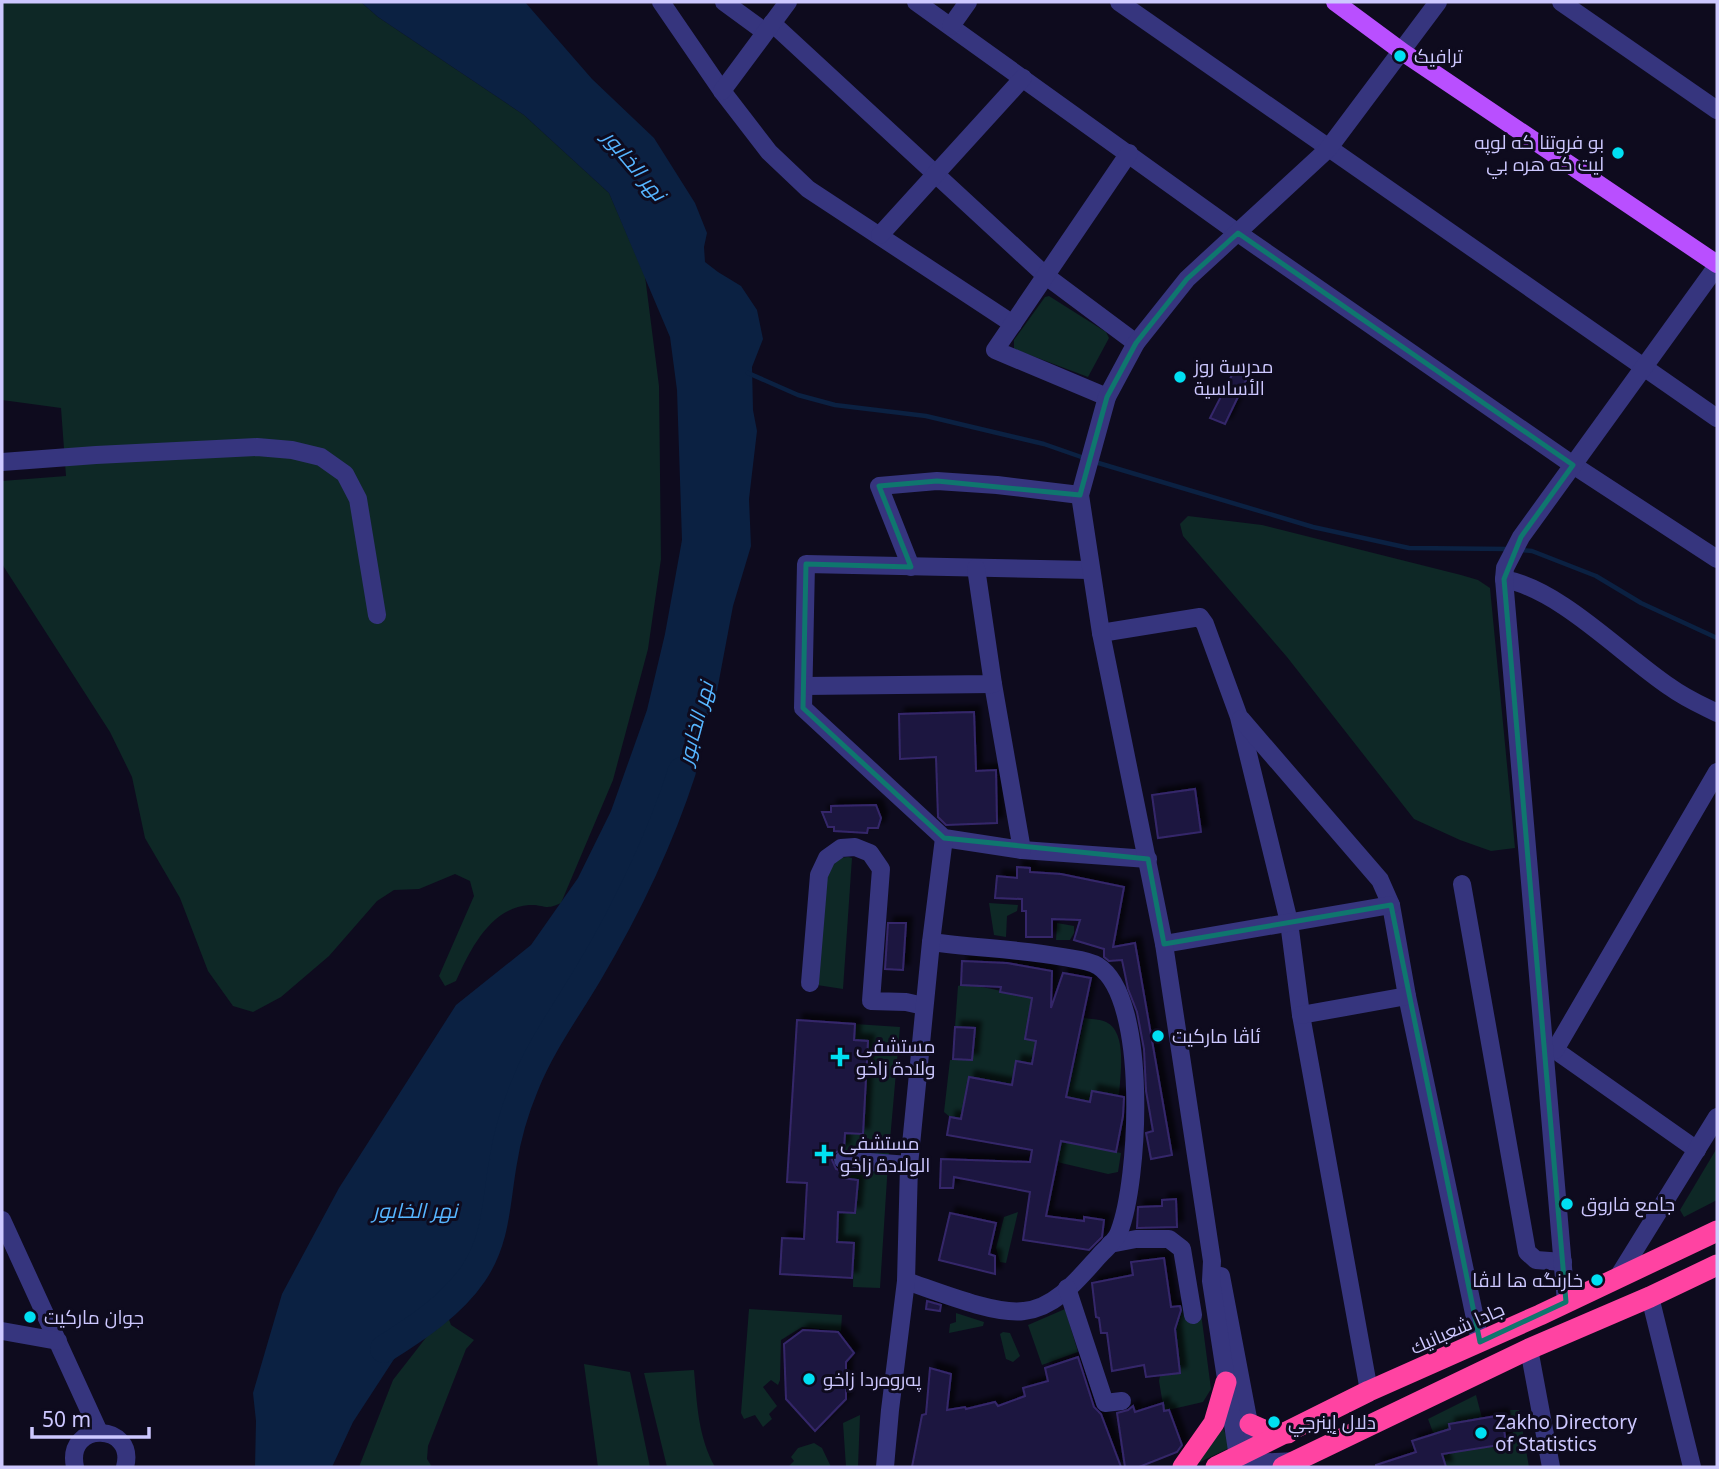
<svg xmlns="http://www.w3.org/2000/svg" width="1719" height="1469" font-family="'Noto Sans',Cairo,sans-serif">
	<style>
		.green { fill: #0e2826 }
		.water { fill: #0b2142 }
		.lines { fill: none; stroke-linecap: round; stroke-linejoin: round }
		.stream { stroke: #0b2142; stroke-width: 4.5 }
		.river { stroke: #0b2142; stroke-width: 28 }
		.building { fill: #1e173f; stroke: #34286b; stroke-width: 2; filter: url(#shadow) }
		.minor { stroke: #36357e; stroke-width: 18 }
		.major { stroke: #b94fff; stroke-width: 18 }
		.highway { stroke: #ff43a2; stroke-width: 21 }
		.marked { fill: none; stroke: #0f766e; stroke-width: 5; stroke-linejoin: round }
		.poi-dot { fill: #00e0f3; stroke: #0e0b1e; stroke-width: 2.5 }
		.labels { text-anchor: middle; dominant-baseline: central; stroke-width: 6; stroke-linejoin: round; paint-order: stroke }
		.poi-label { font-size: 19px; fill: #cdc8ff; stroke: #0e0b1e; text-anchor: start }
		.street-label { font-size: 19px; fill: #cdc8ff; stroke: #0e0b1e }
		.water-label { font-size: 21px; font-style: italic; fill: #56b5ff; stroke: #0e0b1e }
	</style>
	<defs>
		<filter id="shadow"><feDropShadow dx="6" dy="-6" stdDeviation="2" flood-color="#0009"/></filter>
	</defs>
	<rect width="100%" height="100%" fill="#0e0b1e"/>
	<g class="green">
		<path d="M2,2H361L378,17L524,115L609,193L645,276L659,386L661,559L648,649L613,780L561,903C545,911 544,904 529,905C490,908 470,950 456,981L445,986L439,976L474,896L470,881L455,874L419,889L394,890L377,901L329,956L281,997L253,1012L233,1006L208,971L180,898L145,838L132,777L110,732L2,564V481L66,476L61,408L2,400Z"/>
		<path d="M1049,296L1106,332L1109,338L1088,377L1014,349V340L1045,297Z"/>
		<path d="M1188,516L1262,525L1461,575L1478,580L1490,588L1515,848L1491,851L1460,840L1414,819L1287,657L1183,536L1180,524Z"/>
		<path d="M848,857L852,858L843,989L817,985L828,867L839,858Z"/>
		<path d="M989,903L1018,905L1017,911L1007,916L1006,937L994,935Z"/>
		<path d="M1057,923L1074,926V933L1070,940H1056Z"/>
		<path d="M961,985C986,986 1007,993 1032,998L1025,1038L1036,1041L1032,1064L1016,1061L1010,1093L992,1081L969,1077L961,1119L950,1117L944,1112L950,1060H972L975,1028L955,1027L958,986Z"/>
		<path d="M1084,1018C1090,1019 1100,1019 1106,1022C1128,1032 1120,1077 1119,1097L1093,1091L1090,1102L1064,1110L1071,1069L1062,1057L1076,1059Z"/>
		<path d="M855,1024L900,1027L888,1163L880,1288L853,1287L854,1243L837,1242L838,1212L858,1180L842,1178L845,1133H863L868,1042L854,1040Z"/>
		<path d="M1061,1141L1121,1153L1118,1172L1108,1174L1057,1162Z"/>
		<path d="M1717,1148V1200L1684,1217L1680,1210Z"/>
		<path d="M1018,1212L1006,1263L1000,1262L996,1248L1004,1217Z"/>
		<path d="M1182,1305L1201,1313L1211,1389L1203,1402L1164,1411L1159,1381L1160,1376L1180,1373L1174,1329Z"/>
		<path d="M749,1309L842,1315L841,1331L802,1327L781,1340L780,1380L778,1385L771,1380L763,1387L777,1406L769,1414L772,1419L763,1427L755,1415L744,1419L741,1413Z"/>
		<path d="M1065,1309L1078,1352L1042,1365L1028,1325Z"/>
		<path d="M446,1312L451,1325L474,1340L466,1349L428,1446L427,1459L432,1467H359L393,1380Z"/>
		<path d="M956,1313L984,1322L983,1326L949,1333L950,1324L956,1322Z"/>
		<path d="M1003,1332L1010,1333L1020,1356L1013,1362L1006,1359L1000,1334Z"/>
		<path d="M584,1364L630,1372L650,1467H598Z"/>
		<path d="M694,1370C697,1403 698,1437 715,1467H667L644,1373Z"/>
		<path d="M1476,1395L1482,1418L1449,1424L1453,1452L1514,1443L1510,1410H1519L1529,1467H1446L1428,1419Z"/>
		<path d="M860,1415L858,1467H846L843,1423Z"/>
		<path d="M1221,1423L1231,1447L1194,1465Z"/>
		<path d="M814,1443L822,1448L831,1467H788L794,1461L791,1457L798,1448Z"/>
	</g>
	<path class="water" d="M361,2H525L592,79L654,138L695,203L707,233L704,247L705,262L718,272L741,286L757,310L763,339L752,367L753,410L757,431L749,499L751,546L733,606L717,691L695,750L649,850L600,933L547,1035L513,1115L486,1246L455,1283L426,1310L353,1422L332,1467H255L256,1421L253,1393L282,1294L339,1188L456,1005L531,945L578,878L611,811L647,710L665,634L682,540L677,390L670,337L609,193L524,115L378,17Z"/>
	<g class="lines">
		<g class="stream">
			<path d="M748,373L798,395L835,405L926,416L1044,444L1087,459"/>
			<path d="M1095,462L1313,527L1409,548L1509,549"/>
			<path d="M1521,550L1532,551L1596,576L1641,603L1717,638"/>
		</g>
		<path class="river" d="M384,1349C416,1329 452,1305 473,1274C497,1239 496,1201 503,1162C507,1136 515,1109 525,1085C541,1045 566,1011 588,974C626,910 659,842 682,771"/>
	</g>
	<g class="building">
		<path d="M1234,371L1248,376L1225,424L1210,418Z"/>
		<path d="M974,712L976,771L996,770L997,823L946,825L938,817L936,757L900,759L899,714Z"/>
		<path d="M1195,789L1201,832L1158,838L1152,795Z"/>
		<path d="M876,805L881,818L878,828H868L867,833L834,831V827H828L822,812H831V806Z"/>
		<path d="M1017,867L1030,868V872L1061,874L1124,887L1113,947L1135,943L1172,1155L1151,1159L1146,1133L1153,1131L1146,1091L1144,1049L1137,1012L1128,989L1122,960L1109,961L1104,957V949L1074,940L1080,920L1052,919V937H1026V911H1022V899L995,898L997,876L1017,878Z"/>
		<path d="M888,923H906L903,970L885,969Z"/>
		<path d="M962,961L1007,963L1052,971L1051,1008L1063,973L1091,978L1066,1097L1090,1102L1092,1091L1124,1097L1123,1116L1116,1152L1061,1141L1046,1216L1084,1221V1217L1104,1220L1102,1237L1089,1250L1023,1240L1030,1192L954,1177L953,1188H940L941,1159L1030,1162L1032,1150L947,1135L950,1117L961,1119L969,1077L1012,1085L1016,1061L1032,1064L1036,1041L1025,1039L1032,998L1000,992L1001,987L961,985Z"/>
		<path d="M797,1020L855,1024L854,1040L868,1041L863,1134L845,1133L844,1149L834,1153L832,1160L836,1169L842,1171V1178L858,1180L855,1213L838,1212L837,1242L854,1243L852,1278L780,1274L782,1238L804,1239L807,1183L787,1182Z"/>
		<path d="M955,1027L975,1028L972,1060L953,1059Z"/>
		<path d="M1176,1199L1177,1227L1137,1228L1138,1207L1162,1206V1200Z"/>
		<path d="M950,1213L996,1223L989,1254L995,1256V1274L939,1260Z"/>
		<path d="M1164,1258L1171,1307L1180,1306L1181,1310L1175,1329L1180,1373L1146,1377L1144,1365L1112,1371L1107,1333H1101L1099,1318L1096,1317L1092,1283L1133,1275L1131,1262Z"/>
		<path d="M927,1301L941,1305L940,1311L926,1309Z"/>
		<path d="M803,1330L838,1332L854,1353L846,1362V1399L815,1431L786,1399L784,1344Z"/>
		<path d="M1078,1357L1094,1407L1101,1414L1121,1467H912L922,1415L926,1414L930,1368L951,1374L947,1410L965,1407L966,1409L995,1402L998,1406L1025,1396L1023,1388L1048,1381L1045,1368Z"/>
		<path d="M1163,1403L1164,1411L1169,1410L1182,1445L1177,1452L1139,1467H1125L1117,1413L1128,1410L1133,1406L1135,1412Z"/>
		<path d="M1502,1415L1506,1444L1442,1454L1446,1467H1376V1465L1416,1452L1412,1441L1450,1429L1449,1424Z"/>
	</g>
	<g class="lines">
		<g class="minor">
			<path d="M661,2L722,91L769,152L808,189L1013,324"/>
			<path d="M724,2L765,32"/>
			<path d="M916,2L1238,233L1573,465L1717,559"/>
			<path d="M1119,2L1717,418"/>
			<path d="M1561,2L1717,110"/>
			<path d="M772,23L1046,276L1136,343"/>
			<path d="M951,26L968,2"/>
			<path d="M722,91L788,2"/>
			<path d="M880,235L1023,78"/>
			<path d="M1107,397L995,350L1129,153"/>
			<path d="M2,462L96,455L257,447L292,450L321,457L345,474L358,499L377,615"/>
			<path d="M911,567L879,486L937,481L997,485L1080,495"/>
			<path d="M1090,570L806,564L803,708L944,838L1022,850L1148,859"/>
			<path d="M1504,579C1561,590 1621,654 1670,687C1685,698 1701,705 1717,713"/>
			<path d="M1101,633L1200,617L1205,624L1239,717L1289,922L1301,1015L1369,1391"/>
			<path d="M993,684L1022,850"/>
			<path d="M804,686L993,684L976,568"/>
			<path d="M1241,719L1380,880L1391,905L1407,996L1480,1342"/>
			<path d="M1462,884L1527,1252L1536,1260L1563,1262"/>
			<path d="M1164,944L1391,905"/>
			<path d="M810,983L819,875L827,858L841,848L855,847L870,853L881,869L871,1001L906,1002L924,1006"/>
			<path d="M1301,1015L1407,996"/>
			<path d="M1545,1050H1555L1697,1150"/>
			<path d="M1555,1050L1717,772"/>
			<path d="M843,1160L909,1165"/>
			<path d="M2,1220L99,1432"/>
			<path d="M1110,1244L1136,1239H1169L1182,1249L1193,1315"/>
			<path d="M1221,1276L1254,1450L1253,1461"/>
			<path d="M1618,1277L1717,1117"/>
			<path d="M906,1281C936,1291 994,1315 1024,1311C1056,1308 1079,1278 1099,1256C1106,1248 1116,1241 1119,1232C1139,1182 1149,998 1098,966C1089,960 1073,959 1063,957C1019,949 975,948 931,942"/>
			<path d="M1067,1288L1105,1403L1122,1401"/>
			<path d="M1650,1297L1692,1467"/>
			<path d="M1566,1302L1504,579L1505,568L1521,537L1717,266"/>
			<path d="M2,1331L58,1341"/>
			<path d="M1529,1349L1551,1467"/>
			<path d="M1296,1461L1253,1463L1238,1457L1211,1281L1212,1261L1164,944L1101,633L1080,495L1107,397L1136,343L1187,279L1328,149L1438,2"/>
			<path d="M75,1467C65,1420 137,1423 125,1467"/>
			<path d="M885,1467L890,1410L906,1281L909,1165L931,942L944,838"/>
		</g>
		<path class="major" d="M1335,2L1404,53L1717,264"/>
		<g class="highway">
			<path d="M1250,1424L1268,1432L1288,1433"/>
			<path d="M1183,1467L1214,1423L1226,1382"/>
			<path d="M1216,1467L1369,1391L1540,1315L1717,1231"/>
			<path d="M1283,1467L1529,1349L1650,1297L1717,1265"/>
		</g>
	</g>
	<path class="marked" d="M1238,233L1573,465L1521,537L1504,579L1566,1302L1480,1342L1391,905L1164,944L1148,859L944,838L803,708L806,564L911,567L879,486L937,481L1080,495L1107,397L1136,343L1187,279Z"/>
	<g class="poi-dot">
		<circle cx="1400" cy="56" r="7"/>
		<circle cx="1618" cy="153" r="7"/>
		<circle cx="1180" cy="377" r="7"/>
		<circle cx="1158" cy="1036" r="7"/>
		<path d="M836.5 1046.5h7v7h7v7h-7v7h-7v-7h-7v-7h7z"/>
		<path d="M820.5 1143.5h7v7h7v7h-7v7h-7v-7h-7v-7h7z"/>
		<circle cx="1567" cy="1204" r="7"/>
		<circle cx="1597" cy="1280" r="7"/>
		<circle cx="30" cy="1317" r="7"/>
		<circle cx="809" cy="1379" r="7"/>
		<circle cx="1274" cy="1422" r="7"/>
		<circle cx="1481" cy="1433" r="7"/>
	</g>
	<g class="labels">
		<g class="poi-label">
			<text x="1414" y="56">ترافیک</text>
			<text x="1604" y="142" text-anchor="end">بو فروتنا كه لوپه<tspan x="1604" dy="22">ليت كه هره بي</tspan></text>
			<text x="1194" y="366">مدرسة روز<tspan x="1194" dy="22">الأساسية</tspan></text>
			<text x="1172" y="1036">ئاڤا ماركيت</text>
			<text x="856" y="1046">مستشفى<tspan x="856" dy="22">ولادة زاخو</tspan></text>
			<text x="840" y="1143">مستشفى<tspan x="840" dy="22">الولادة زاخو</tspan></text>
			<text x="1581" y="1204">جامع فاروق</text>
			<text x="1583" y="1280" text-anchor="end">خارنگه ها لاڤا</text>
			<text x="44" y="1317">جوان ماركيت</text>
			<text x="823" y="1379">په‌روه‌ردا زاخو</text>
			<text x="1288" y="1422">دلال إينرجي</text>
			<text x="1495" y="1422">Zakho Directory<tspan x="1495" dy="22">of Statistics</tspan></text>
		</g>
		<g class="street-label">
			<text transform="translate(1457 1328) rotate(-24)">جادا شعبانيك</text>
		</g>
		<g class="water-label">
			<text transform="translate(635 165) rotate(50)">نهر الخابور</text>
			<text transform="translate(695 723) rotate(-75)">نهر الخابور</text>
			<text x="415" y="1210">نهر الخابور</text>
		</g>
	</g>
	<rect width="1719" height="1469" fill="none" stroke="#cdc8ff" stroke-width="7"/>
	<path d="M32 1427v10h117v-10" fill="none" stroke="#cdc8ff" stroke-width="3.5"/>
	<text x="42" y="1427" font-size="21" fill="#cdc8ff" stroke="#0e0b1e" stroke-width="5" paint-order="stroke">50 m</text>
</svg>
